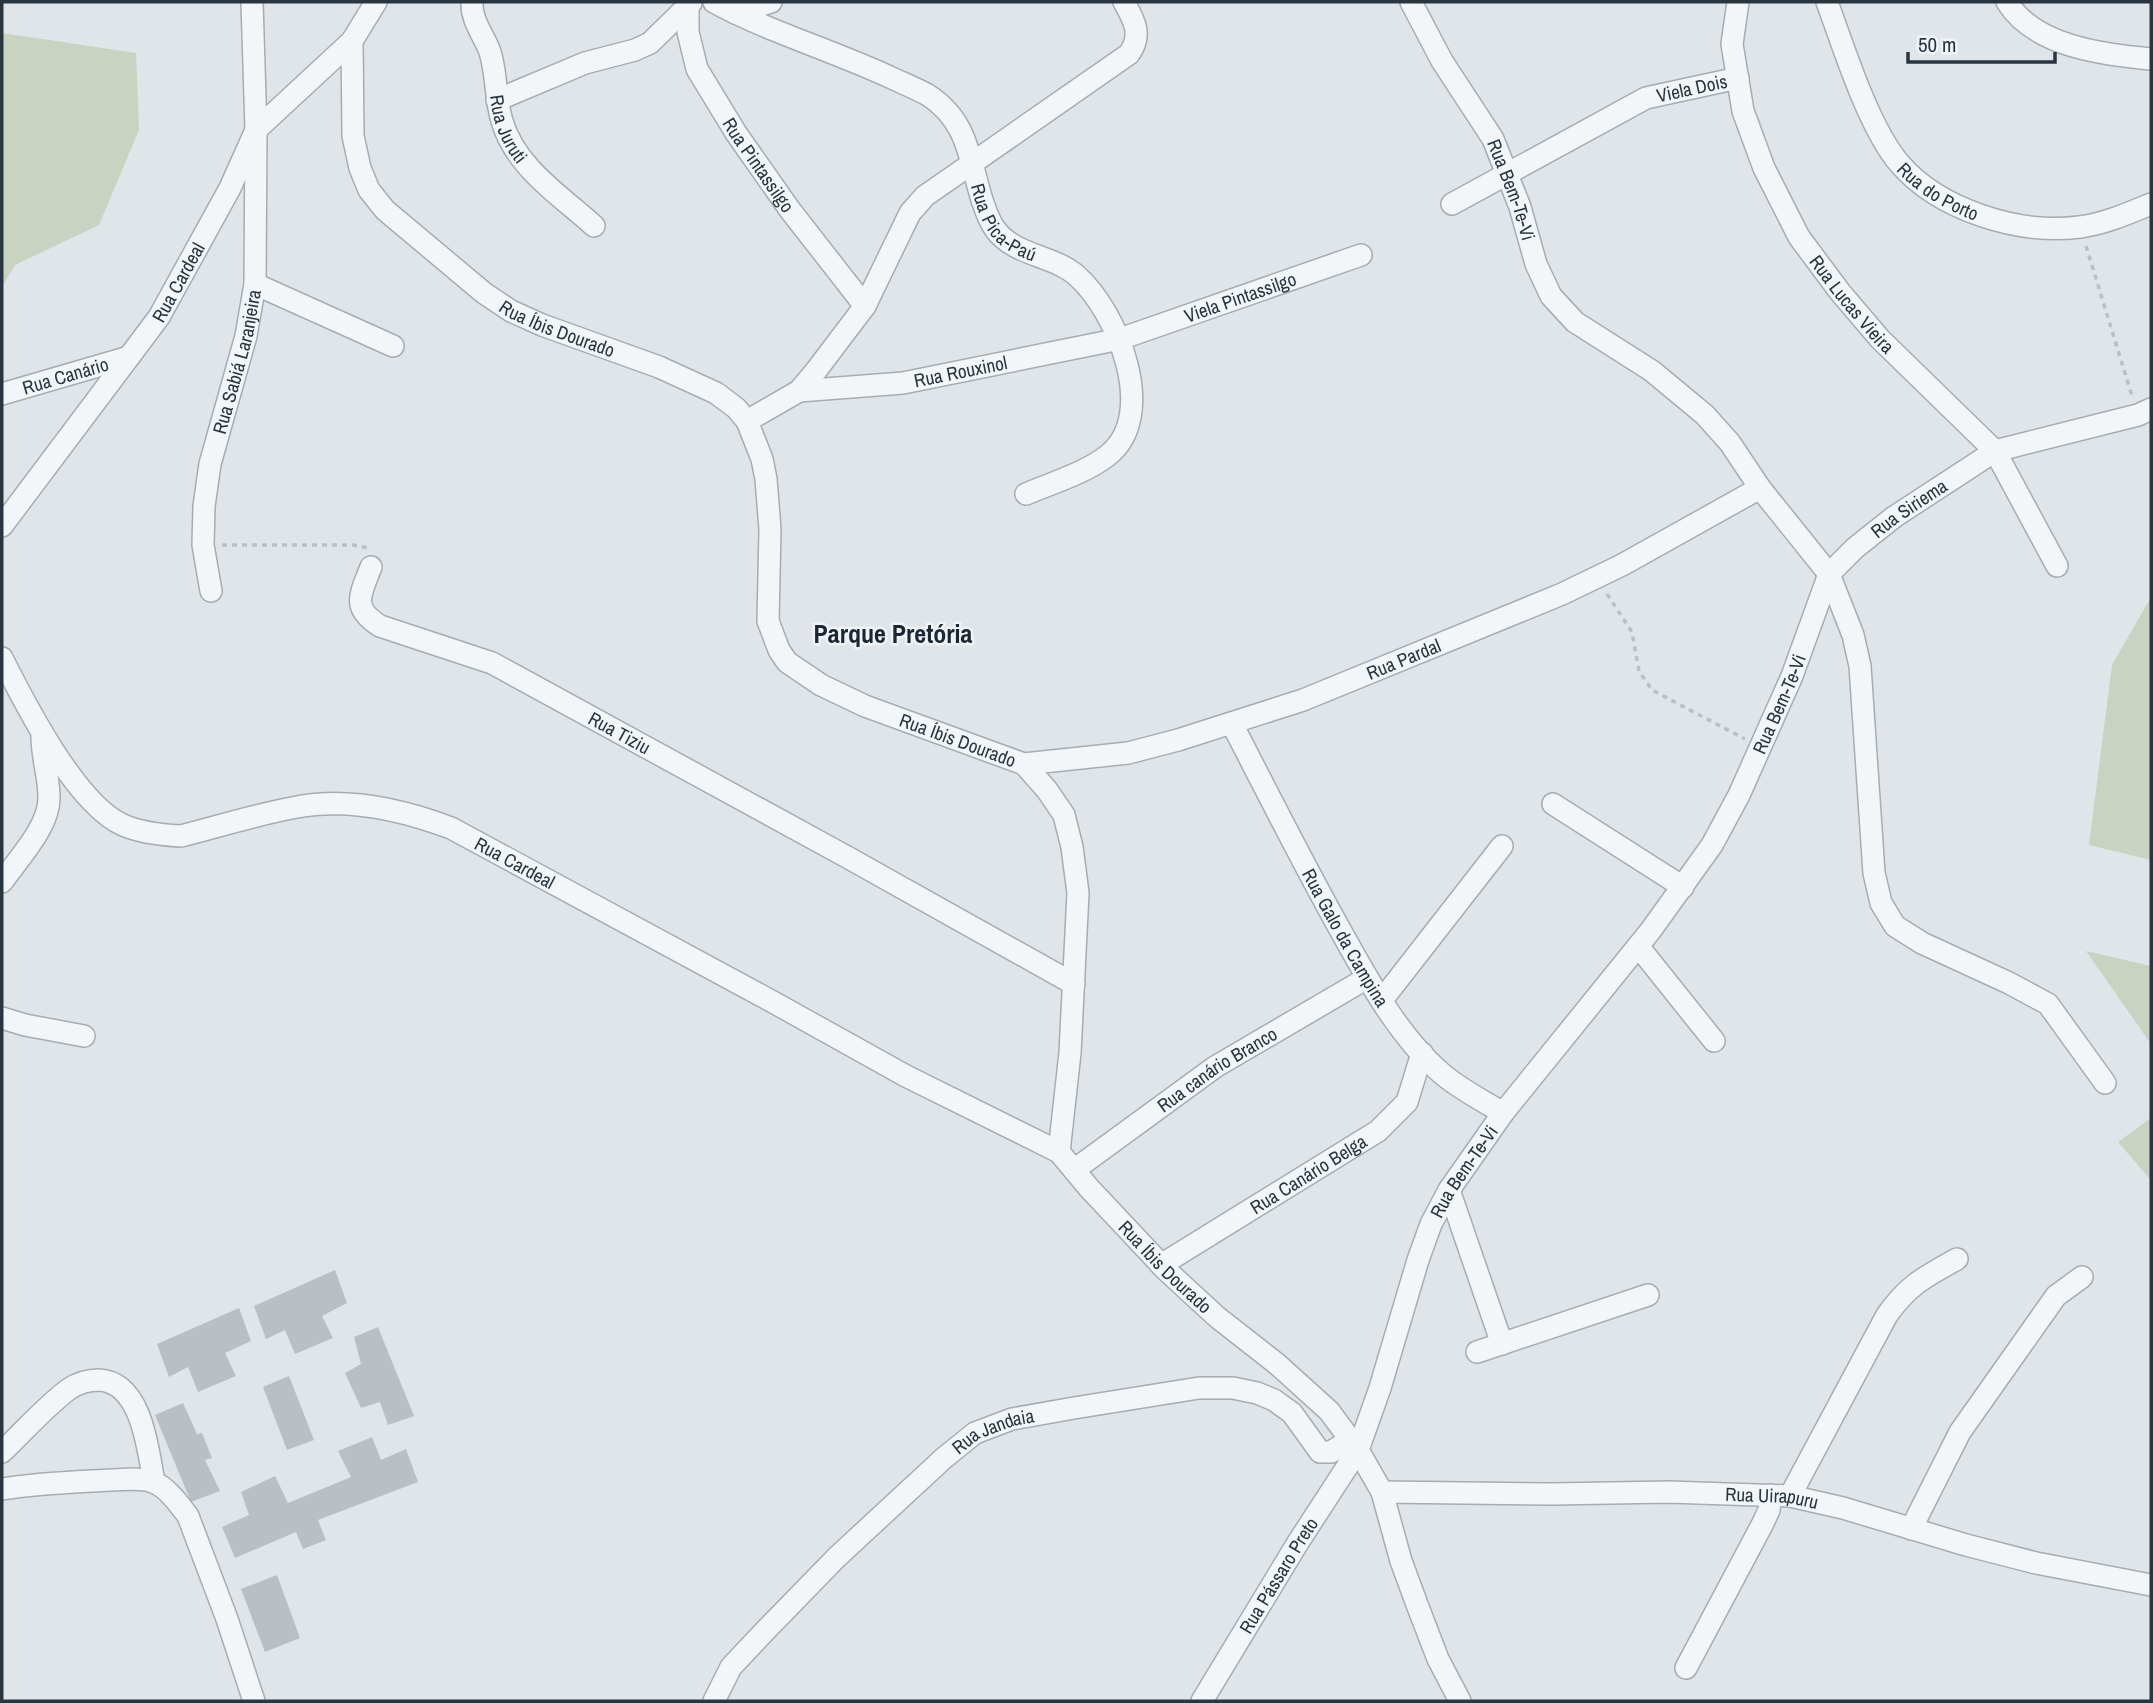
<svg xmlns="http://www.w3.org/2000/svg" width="2153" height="1703" font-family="'Archivo Narrow',sans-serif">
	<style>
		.green { fill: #c9d3c2 }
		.building { fill: #b8c0c6 }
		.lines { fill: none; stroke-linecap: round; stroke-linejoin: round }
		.minor-casing { stroke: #a5adb3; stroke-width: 24 }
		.path { stroke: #bac0c5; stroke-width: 3.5; stroke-dasharray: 5 5; stroke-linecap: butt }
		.minor { stroke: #f3f6f8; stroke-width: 21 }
		.labels { text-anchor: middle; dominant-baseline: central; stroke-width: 5; stroke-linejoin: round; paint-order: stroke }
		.street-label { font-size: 19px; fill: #293641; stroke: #f0f4f7 }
		.district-label { font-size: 26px; font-weight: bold; fill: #1b2732; stroke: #f0f4f7 }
	</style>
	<rect width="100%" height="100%" fill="#e0e5e9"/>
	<g class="green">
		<path d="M2,33L136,53L139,130L99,225L15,265L2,287Z"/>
		<path d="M2151,597V860L2089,845L2112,665Z"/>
		<path d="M2086,951L2151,966V1044Z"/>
		<path d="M2151,1118V1180L2118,1142Z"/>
	</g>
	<g class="building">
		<path d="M335,1270L347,1303L322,1316L333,1338L295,1354L285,1330L266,1339L254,1306Z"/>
		<path d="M239,1308L251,1341L225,1353L236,1376L198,1392L188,1367L169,1377L157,1344Z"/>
		<path d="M378,1327L414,1416L388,1425L380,1402L361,1408L345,1373L361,1364L354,1337Z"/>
		<path d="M289,1376L314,1440L287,1450L263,1387Z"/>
		<path d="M183,1403L197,1434L202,1433L212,1458L205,1460L220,1491L191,1502L155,1415Z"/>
		<path d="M372,1437L381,1460L406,1449L418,1482L318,1520L326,1540L303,1549L296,1532L235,1558L222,1527L249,1515L241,1492L275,1476L288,1503L351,1477L338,1451Z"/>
		<path d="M277,1575L300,1638L265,1652L241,1589Z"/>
	</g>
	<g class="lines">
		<g class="minor-casing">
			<g id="minor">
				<path id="s1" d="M376,2L352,41L353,136L360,168L369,190L385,210L484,293L511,311L542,325L659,367L716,393L736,408L747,421L762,459L766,479L770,529L768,621L779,650L787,662L821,685L865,706L1024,764L1047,790L1064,815L1072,847L1078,893L1070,1053L1059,1152"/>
				<path id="s2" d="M472,2C471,21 484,35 490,52C497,74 495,99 502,121C515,167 561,196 594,226"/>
				<path id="s3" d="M714,2C771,33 835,51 894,79C905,84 917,89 928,95C968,121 969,158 982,200C985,209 989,221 995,229C1014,256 1054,255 1077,276C1117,311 1160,416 1107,456C1085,473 1052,483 1026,494"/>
				<path id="s4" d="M1411,2L1442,61L1493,139L1520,207L1536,264L1551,296L1575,322L1652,371L1705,415L1730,443L1760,488L1829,574L1853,635L1860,666L1874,873L1881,903L1895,926L1922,943L2009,983L2048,1004L2105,1083"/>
				<path id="s5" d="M1738,2L1732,44L1743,111L1764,168L1799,237L1840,292L1880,339L1995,451L2057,566"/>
				<path id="s6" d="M1827,2C1844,48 1868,126 1899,163C1939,210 2019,235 2080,227C2104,224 2129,213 2151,204"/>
				<path d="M2007,2C2035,47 2103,54 2151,59"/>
				<path id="s7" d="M688,7V32L697,69L736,133L790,210L865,306"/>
				<path d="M735,13L771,2"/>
				<path d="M497,100L585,63L635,50L650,43L691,3"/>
				<path id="s8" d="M1452,204L1646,98L1738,78"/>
				<path d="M255,284L393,346"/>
				<path id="s9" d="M799,391L903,383L1120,339L1361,255"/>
				<path id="s10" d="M2,394L129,357"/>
				<path d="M747,421L799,391L815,372L865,306L910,213L925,196L1129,54C1143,35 1134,20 1124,2"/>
				<path id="s11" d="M2,526L159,317L230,188L256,130L352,41"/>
				<path id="s12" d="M371,567C360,595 351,608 380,626L492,663L847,857L1074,984"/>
				<path id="s13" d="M211,591L203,545L204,506L210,464L246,336L255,284L256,130L252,2"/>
				<path id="s14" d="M2,658C25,704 76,804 123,825C141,833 162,835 181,836C220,826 258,814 297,807C349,797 403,810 451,828L773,1002L906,1076L1059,1152L1089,1188L1167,1271L1217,1317L1277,1364L1329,1411L1358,1450L1382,1492L1401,1561L1418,1607L1438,1659L1460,1701"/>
				<path id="s15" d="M1232,724C1270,797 1306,870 1347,942C1372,987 1401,1038 1440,1072C1459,1089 1482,1100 1503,1113"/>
				<path id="s16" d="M1024,764L1128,753L1178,740L1303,700L1562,594L1622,565L1760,488"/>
				<path d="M1553,804L1683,887"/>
				<path d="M2,882C18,859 50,826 49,797C49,775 41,755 42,732"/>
				<path d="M1638,946L1714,1041"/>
				<path d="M1382,1000L1502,846"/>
				<path d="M2,1018L25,1025L84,1036"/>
				<path id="s17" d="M1074,1170L1215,1067L1367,978"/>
				<path d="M1449,1190L1502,1344"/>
				<path id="s18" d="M1161,1265L1378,1131L1407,1102L1422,1053"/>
				<path d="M1477,1352L1648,1295"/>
				<path d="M2,1452C24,1431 45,1407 69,1389C78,1383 89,1380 99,1380C142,1382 148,1450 154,1482"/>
				<path d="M2,1489C38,1483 74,1482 110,1480C123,1480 141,1477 153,1482C167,1487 179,1504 188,1516L227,1619L254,1701"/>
				<path id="s19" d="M1382,1492L1552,1494L1668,1492L1790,1496L1843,1508L1966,1545L2036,1563L2151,1585"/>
				<path d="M1790,1496L1887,1315C1909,1284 1925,1277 1957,1259"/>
				<path d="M1911,1529L1960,1432L2056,1296L2082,1277"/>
				<path d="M1686,1668L1763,1523L1769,1510L1771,1495"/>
				<path id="s20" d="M714,1701L731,1667L763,1633L837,1557L944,1458L975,1433L1012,1419L1074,1408L1199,1388H1233L1257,1393L1274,1400L1292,1413L1320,1452H1331L1350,1440"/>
				<path id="s21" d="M1202,1701L1297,1544L1358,1450L1380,1388L1418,1260L1431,1224L1449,1190L1503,1113L1651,930L1712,845L1739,795L1792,676L1829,574L1855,548L1894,517L1995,451L2138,415L2151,409"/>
			</g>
		</g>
		<g class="path">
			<path d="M2086,246L2132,396"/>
			<path d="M222,545H353L368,548"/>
			<path d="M1607,594L1632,632L1639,671L1652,690L1745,739"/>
		</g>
		<use href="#minor" class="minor"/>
	</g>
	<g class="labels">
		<g class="street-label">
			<text stroke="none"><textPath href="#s8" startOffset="268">Viela Dois</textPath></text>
			<text stroke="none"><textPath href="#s2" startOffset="133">Rua Juruti</textPath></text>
			<text stroke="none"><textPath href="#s7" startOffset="177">Rua Pintassilgo</textPath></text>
			<text stroke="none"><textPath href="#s6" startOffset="226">Rua do Porto</textPath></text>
			<text stroke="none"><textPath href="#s4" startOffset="214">Rua Bem-Te-Vi</textPath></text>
			<text stroke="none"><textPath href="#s3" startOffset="387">Rua Pica-Paú</textPath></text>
			<text stroke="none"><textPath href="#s11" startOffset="301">Rua Cardeal</textPath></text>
			<text stroke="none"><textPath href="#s9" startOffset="453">Viela Pintassilgo</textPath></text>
			<text stroke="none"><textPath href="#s5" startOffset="334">Rua Lucas Vieira</textPath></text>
			<text stroke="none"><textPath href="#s1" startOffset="434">Rua Íbis Dourado</textPath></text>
			<text stroke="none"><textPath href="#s13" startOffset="234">Rua Sabiá Laranjeira</textPath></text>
			<text stroke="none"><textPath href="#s9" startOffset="163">Rua Rouxinol</textPath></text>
			<text stroke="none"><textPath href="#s10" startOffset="66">Rua Canário</textPath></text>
			<text stroke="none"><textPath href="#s21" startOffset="1405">Rua Siriema</textPath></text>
			<text stroke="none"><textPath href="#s16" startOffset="396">Rua Pardal</textPath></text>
			<text stroke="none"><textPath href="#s21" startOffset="1162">Rua Bem-Te-Vi</textPath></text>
			<text stroke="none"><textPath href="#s12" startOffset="332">Rua Tiziu</textPath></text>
			<text stroke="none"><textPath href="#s1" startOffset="1085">Rua Íbis Dourado</textPath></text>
			<text stroke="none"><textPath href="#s14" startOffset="618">Rua Cardeal</textPath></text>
			<text stroke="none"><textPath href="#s15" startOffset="242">Rua Galo da Campina</textPath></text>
			<text stroke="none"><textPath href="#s17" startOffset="175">Rua canário Branco</textPath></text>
			<text stroke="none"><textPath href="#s21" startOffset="595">Rua Bem-Te-Vi</textPath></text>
			<text stroke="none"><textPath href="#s18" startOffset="173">Rua Canário Belga</textPath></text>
			<text stroke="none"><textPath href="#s14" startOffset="1391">Rua Íbis Dourado</textPath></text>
			<text stroke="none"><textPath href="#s20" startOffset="394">Rua Jandaia</textPath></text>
			<text stroke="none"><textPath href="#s19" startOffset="390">Rua Uirapuru</textPath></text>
			<text stroke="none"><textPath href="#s21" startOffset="147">Rua Pássaro Preto</textPath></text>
		</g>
		<g class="district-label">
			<text x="893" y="633">Parque Pretória</text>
		</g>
	</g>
	<rect width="2153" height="1703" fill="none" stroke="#293641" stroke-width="7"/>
	<path d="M1908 52v10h147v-10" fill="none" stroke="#293641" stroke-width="3.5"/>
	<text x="1918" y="52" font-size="21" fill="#293641" stroke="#f0f4f7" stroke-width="5" paint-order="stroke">50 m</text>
</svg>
